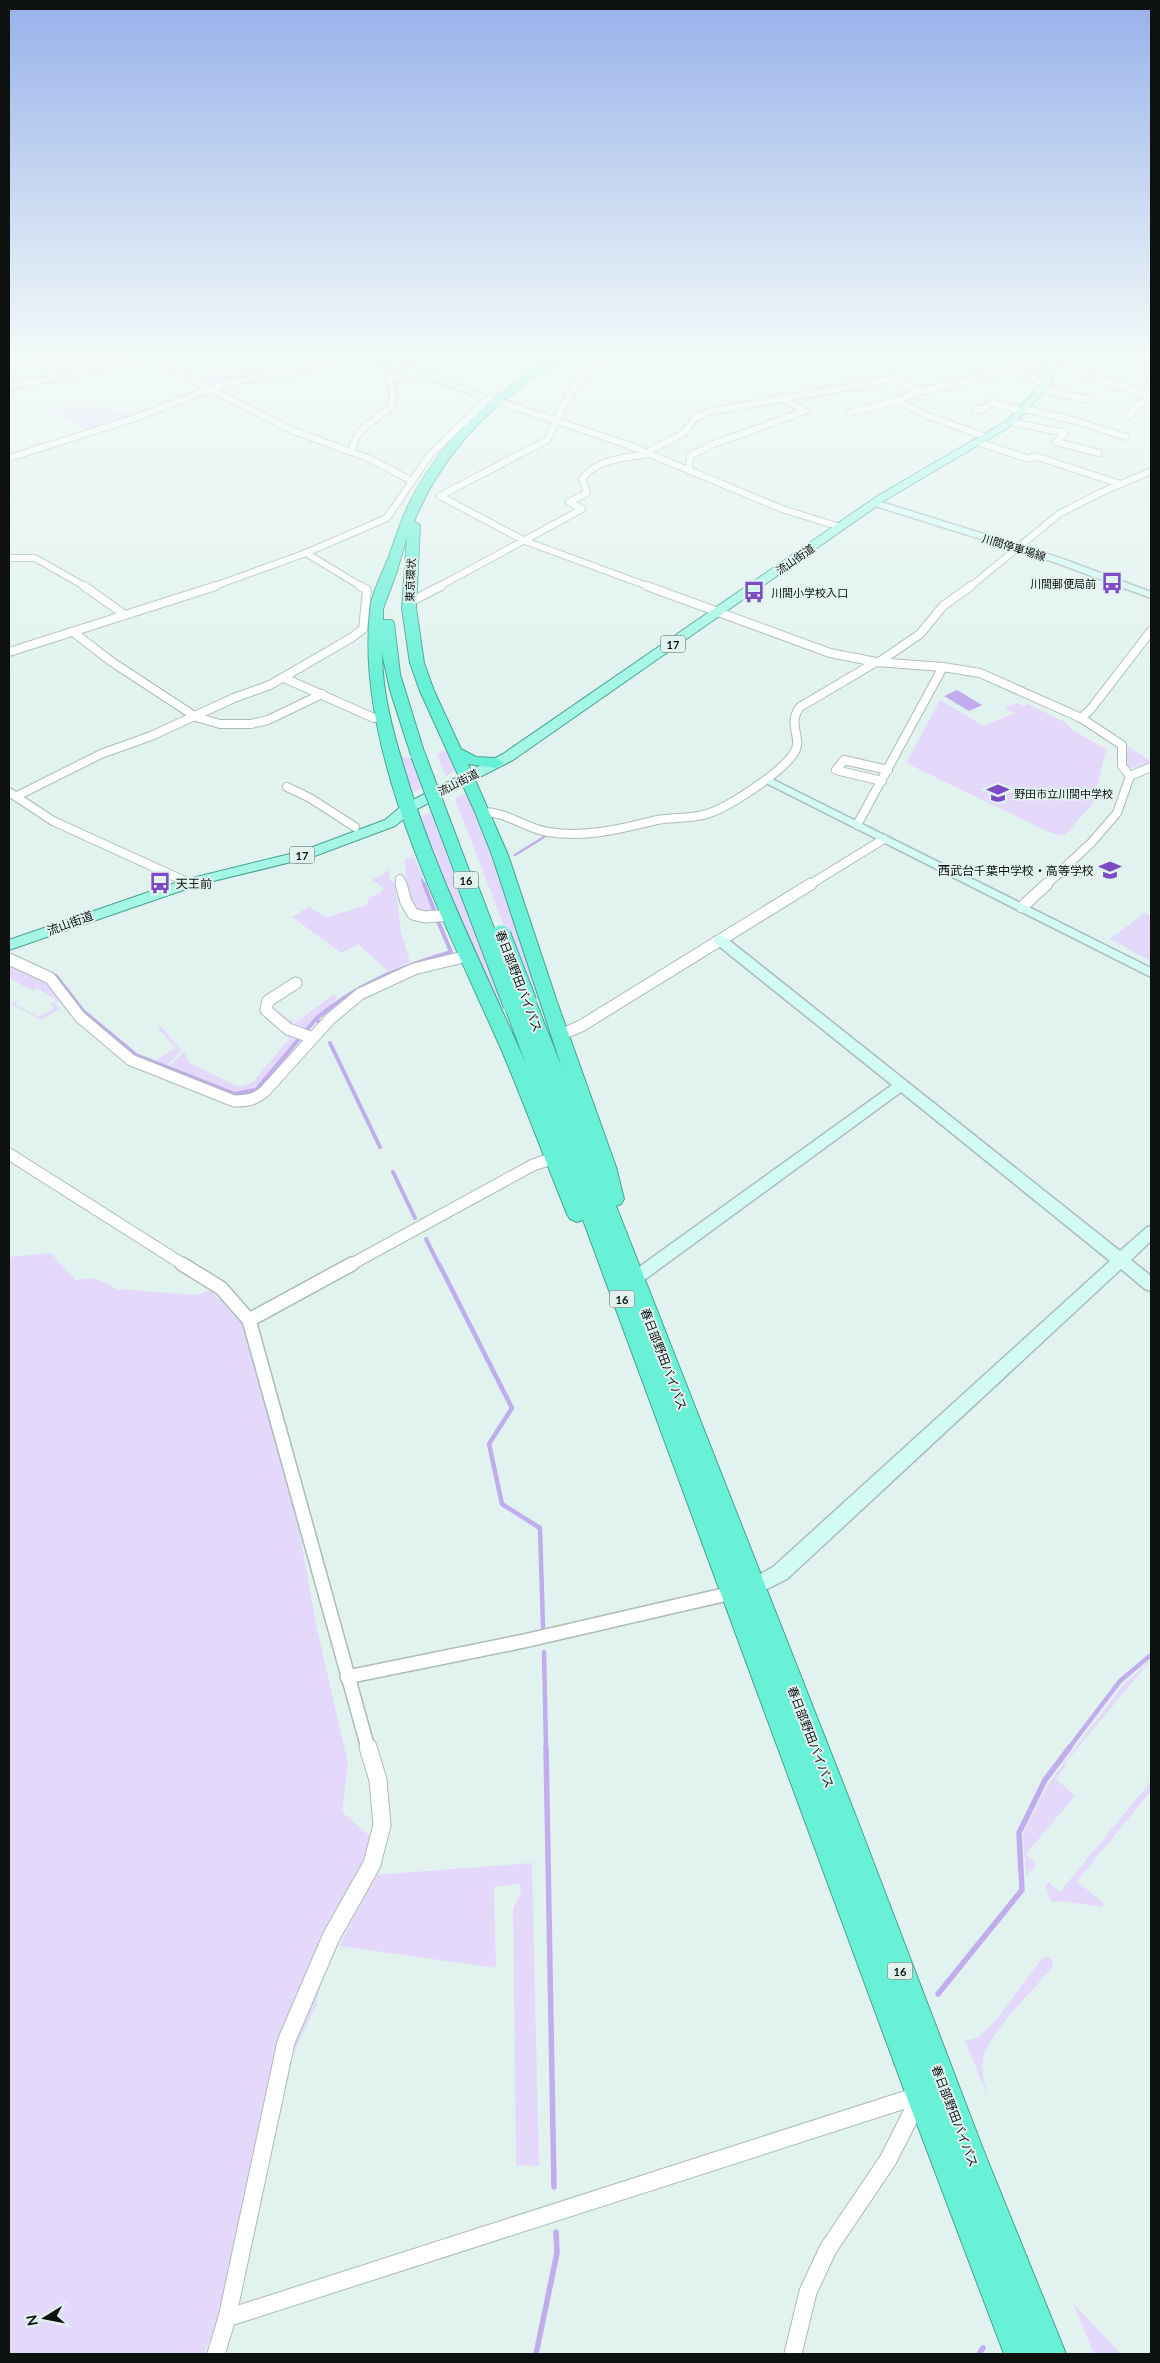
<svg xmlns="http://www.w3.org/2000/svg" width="1160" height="2363" font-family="Lato,'Noto Sans JP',sans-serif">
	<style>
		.green { fill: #e4d9fb }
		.water { fill: #c1aced }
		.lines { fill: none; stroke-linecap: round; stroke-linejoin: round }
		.stream-far3 { stroke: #c1aced; stroke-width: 2.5 }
		.stream-far2 { stroke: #c1aced; stroke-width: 4 }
		.stream-far1 { stroke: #c1aced; stroke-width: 4.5 }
		.stream { stroke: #c1aced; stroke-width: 5.5 }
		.street-far4-casing { stroke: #acbcb8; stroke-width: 8 }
		.street-far3-casing { stroke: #acbcb8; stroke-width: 10 }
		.street-far2-casing { stroke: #acbcb8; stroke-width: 13 }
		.street-far1-casing { stroke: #acbcb8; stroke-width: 16 }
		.street-casing { stroke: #acbcb8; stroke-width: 19 }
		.secondary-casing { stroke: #acbcb8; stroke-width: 3 }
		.primary-casing { stroke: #48a392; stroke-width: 2 }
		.highway-casing { stroke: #48a392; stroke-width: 2 }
		.street-far4 { stroke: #fff; stroke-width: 6 }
		.street-far3 { stroke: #fff; stroke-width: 8 }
		.street-far2 { stroke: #fff; stroke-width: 11 }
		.street-far1 { stroke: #fff; stroke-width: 13 }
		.street { stroke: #fff; stroke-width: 17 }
		.secondary { fill: #d2fbf3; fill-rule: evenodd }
		.primary { fill: #a4f7e7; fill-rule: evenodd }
		.highway { fill: #68f1d7; fill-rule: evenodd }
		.highway-bridge-far1-casing { stroke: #48a392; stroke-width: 16; stroke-linecap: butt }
		.highway-bridge-casing { stroke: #48a392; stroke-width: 21; stroke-linecap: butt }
		.highway-bridge-far1 { stroke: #68f1d7; stroke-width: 14 }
		.highway-bridge { stroke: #68f1d7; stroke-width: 19 }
		.labels { text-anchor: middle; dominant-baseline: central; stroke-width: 4; stroke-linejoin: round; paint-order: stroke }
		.far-street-label { font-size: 11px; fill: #0d1211; stroke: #e2f3ef }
		.far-poi-label { font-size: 11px; fill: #0d1211; stroke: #e2f3ef; text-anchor: start }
		.shield { fill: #e2f3ef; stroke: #4d5654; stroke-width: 1 }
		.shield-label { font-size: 11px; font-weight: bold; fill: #0d1211 }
		.poi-label { font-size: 12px; fill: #0d1211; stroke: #e2f3ef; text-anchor: end }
		.street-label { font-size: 12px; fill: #0d1211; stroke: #e2f3ef }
	</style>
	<rect width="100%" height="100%" fill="#e2f3ef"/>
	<g class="green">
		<path d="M33,352H141L144,355L57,374L44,367L23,369L27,357Z"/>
		<path d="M242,368L247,379L202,387L193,378L196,373Z"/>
		<path d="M83,405L126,413L154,415C136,421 103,434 84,429C75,426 65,418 56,413L69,406Z"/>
		<path d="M940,700L984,726L1014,713L1005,708L1017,703L1024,706L1028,704L1065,722L1075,732L1106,749L1094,802L1065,835L1053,834L906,763Z"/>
		<path d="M1127,746L1151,761V762L1132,768L1126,766Z"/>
		<path d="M448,749L456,770L446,776L437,754Z"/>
		<path d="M398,753L404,757L414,758L424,787L417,791L409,792Z"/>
		<path d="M469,792L505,883L543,1001L532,998L455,799Z"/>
		<path d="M433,810L504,1002L497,1006L418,819Z"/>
		<path d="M414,857L424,879L420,880L435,915L412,910L406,882L405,859Z"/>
		<path d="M389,870L390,879L395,884L401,932L410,962L388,971L358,944L341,953L292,917L309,907L327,917L367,905L369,897L380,894L384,888L372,880Z"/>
		<path d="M1145,913L1151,916V961L1110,939Z"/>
		<path d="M9,966H13L46,980L60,999L54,1004L60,1008L41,1020L11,1004L21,999L15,1004L38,1017L55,1008L50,1005L57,1000L37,988L33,991L9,978Z"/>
		<path d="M333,995L337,998L302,1033L292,1029L275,1012L277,1011L295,1023Z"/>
		<path d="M275,1022L299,1037L256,1090L236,1093L168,1067L184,1052L190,1063L235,1085L243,1086L253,1082L289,1039L273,1023Z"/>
		<path d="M161,1027L182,1050L166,1066L155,1061L176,1048L158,1029Z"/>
		<path d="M51,1253L75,1280L94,1278L117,1289L196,1295L211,1290L218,1299L241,1303L293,1495L316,1624L348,1764L342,1812L370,1836L362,1864L327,1927L317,2004L258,2128L227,2297L204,2354H9V1257Z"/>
		<path d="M1151,1660L1065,1763L1067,1765L1056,1779L1075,1796L1026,1854L1037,1864L1026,1876L1023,1834L1048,1784L1124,1684Z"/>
		<path d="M1151,1781V1791L1077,1881L1104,1904L1101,1907L1064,1901L1051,1902L1046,1887L1048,1882L1060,1892Z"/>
		<path d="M532,1863L539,2166L516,2165L513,1909L521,1892L520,1884L494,1887L496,1968L339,1946L374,1875Z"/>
		<path d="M1047,1956L1053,1961L1052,1968C1035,1988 986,2035 983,2060C981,2074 985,2086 989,2099L965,2041L978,2037L997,2019L1041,1959Z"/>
		<path d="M1073,2303L1121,2354H1094Z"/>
	</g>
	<path class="water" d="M957,690L982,705L969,711L944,696Z"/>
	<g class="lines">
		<g class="stream-far3">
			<path d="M515,855L549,834"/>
			<path d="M422,880L424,885"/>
		</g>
		<g class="stream-far2">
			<path d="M424,884L436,915"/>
			<path d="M51,974L56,976L83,1011L136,1055L235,1094L256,1090L300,1038"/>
			<path d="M318,1021L316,1019C356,984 401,967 451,952L438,921"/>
			<path d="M304,1033L316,1019"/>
			<path d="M330,1043L380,1147"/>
			<path d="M393,1172L415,1218"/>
			<path d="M426,1239L439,1265"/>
		</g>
		<g class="stream-far1">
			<path d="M439,1264L512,1408L489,1444L502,1504L540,1528L543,1627"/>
			<path d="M544,1652L546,1748"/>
			<path d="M1069,1748L1120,1681L1151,1655"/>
		</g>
		<g class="stream">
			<path d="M546,1747L554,2187"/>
			<path d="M938,1994L1022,1890L1019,1833L1045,1780L1070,1747"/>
			<path d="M536,2354L557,2253L556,2232"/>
			<path d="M979,2354L983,2348"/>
		</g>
		<g class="street-far4-casing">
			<g id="street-far4">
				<path d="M604,352L569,395L547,440L440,496L525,541L650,587"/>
				<path d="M155,356L187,377L291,430L368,458L412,481"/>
				<path d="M395,365L409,358L431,352"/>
				<path d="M1010,370L1043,356L1056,353L1077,371L1087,376L1151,395"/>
				<path d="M9,386L70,375L170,352"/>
				<path d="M1042,389L1090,400"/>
				<path d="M503,403L628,445L782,509L840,527"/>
				<path d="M975,409L980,410L992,403L1023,411"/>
				<path d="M1025,409L1080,422L1126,437"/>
				<path d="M850,413L896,401"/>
				<path d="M1129,416L1138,405L1151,397"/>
				<path d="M1011,422L1065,433L1056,442L1099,453"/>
				<path d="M986,437L926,415L896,401L919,392L1010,370L1046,384"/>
				<path d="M977,442L1029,459L1035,456L1120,484"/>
				<path d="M352,452C354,428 375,421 391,407L394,392L388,380L419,372"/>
				<path d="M646,453L685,432L694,419L708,412L892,379L919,392"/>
				<path d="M9,458L135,418L221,385L259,376L300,372L341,353"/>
				<path d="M689,471L690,456L714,444L805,411L781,398"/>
				<path d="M306,553L362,587"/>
				<path d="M9,558H35L86,587"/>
				<path d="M212,587L306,553L387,518L429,456L489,398"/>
				<path d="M438,587L582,509L569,502L587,493L582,479C596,459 625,458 647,454"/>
				<path d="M970,587L1059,514L1100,493L1151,471"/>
			</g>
		</g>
		<g class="street-far3-casing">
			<g id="street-far3">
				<path d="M84,586L125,615"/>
				<path d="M647,586L830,653L876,662L943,667L980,673L1081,718L1122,745V766L1130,776"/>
				<path d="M410,602L441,586"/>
				<path d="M73,632L112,662L196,717L220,724H251L268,720L322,694"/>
				<path d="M9,652L216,586"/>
				<path d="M879,662L920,634L943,606L971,586"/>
				<path d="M284,678L374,718L382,717"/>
				<path d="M1081,718L1090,710L1151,631"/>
				<path d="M882,781L836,770L844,760L888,770"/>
				<path d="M287,787L310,798L355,827"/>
				<path d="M9,792L53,821L189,883"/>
				<path d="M17,796L101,754L151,736L234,698L270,685L351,638L363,629L367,590L360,586"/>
				<path d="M483,812C507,812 525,828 548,832C586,838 621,829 657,820C673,817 691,819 707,814C729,807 781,773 794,753C804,738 786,725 800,707L876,662"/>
				<path d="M857,825L943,667"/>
				<path d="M400,879L402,885"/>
				<path d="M809,885L884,839"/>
				<path d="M1046,885L1091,843L1117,813L1130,776L1151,767"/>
			</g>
		</g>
		<g class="street-far2-casing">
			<g id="street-far2">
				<path d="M401,884L406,902L413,914L425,917L450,915"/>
				<path d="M1022,907L1047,884"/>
				<path d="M9,959L50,978L80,1017L131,1060L234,1101C247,1101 255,1100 265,1091L330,1019L360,994L414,969L467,956"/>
				<path d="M296,983L268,1001L266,1010L288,1029L313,1038"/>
				<path d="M560,1035L581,1026L811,884"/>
				<path d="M9,1154L184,1265"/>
				<path d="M350,1265L533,1165L554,1158"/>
			</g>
		</g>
		<g class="street-far1-casing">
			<g id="street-far1">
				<path d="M182,1264L221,1288L249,1320L368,1748"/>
				<path d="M249,1320L352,1264"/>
				<path d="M347,1677L524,1641L736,1592"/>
			</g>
		</g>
		<g class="street-casing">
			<g id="street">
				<path d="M227,2318L920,2095"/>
				<path d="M216,2354L227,2318L286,2042L331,1937L372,1864L382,1825L378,1780L368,1747"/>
				<path d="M793,2354L808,2292L828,2249L888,2160L919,2099"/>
			</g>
		</g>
		<g class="secondary-casing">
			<g id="secondary">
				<path d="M333,352H347L422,370L507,403L500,405L416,374Z"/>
				<path d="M875,500L1060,558L1151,592V598L1054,562L872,505L871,503Z"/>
				<path d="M772,779L1151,968V977L768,784L766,782L768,780Z"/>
				<path d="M720,936L725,937L1120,1251L1146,1228L1151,1226V1241L1131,1260L1151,1276V1291L1145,1289L1121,1269L787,1579L753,1596L746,1594L744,1588L746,1582L773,1567L1110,1261L901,1092L640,1283L634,1285L628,1283L626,1279L628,1275L892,1085L715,943L714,940L715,937Z"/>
			</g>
		</g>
		<g class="primary-casing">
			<path id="primary" d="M1052,352H1060L1051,384L1014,424L887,499L513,760L413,811L395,826L312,857L201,884L9,950V940L184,880L302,851L385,820L403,805L503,754L879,495L1008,420L1042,383Z"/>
		</g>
		<g class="highway-casing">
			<path id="highway" d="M560,352H572C564,361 550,366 540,373C532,378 524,385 516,391C471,424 435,471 414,521L420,525L416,608L424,663L434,691L461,749L476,757L496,758L504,763L496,768L468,764L508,855L557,1002L616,1167L624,1199L621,1204L616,1206L855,1814L983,2149L1066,2354H1004L906,2095L583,1220L577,1222L570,1219L567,1214C545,1160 525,1105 502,1051C446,923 355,753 370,612C371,593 383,573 389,556C395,540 400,523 408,506C440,439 497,390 560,352ZM407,537L402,608L410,663L420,691L475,812L492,855L562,1068L536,1002L533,998L527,996L519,1001H507L504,1005L526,1064C483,966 434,871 404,768C393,732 382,692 382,653L390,690L411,755L418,759L423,758L425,755L400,674L394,623L392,620H383V609L396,574Z"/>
		</g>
		<use href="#street-far4" class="street-far4"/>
		<use href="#street-far3" class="street-far3"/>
		<use href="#street-far2" class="street-far2"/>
		<use href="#street-far1" class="street-far1"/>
		<use href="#street" class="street"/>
		<use href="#secondary" class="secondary"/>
		<use href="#primary" class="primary"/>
		<use href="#highway" class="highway"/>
		<g class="highway-bridge-far1-casing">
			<path id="highway-bridge-far1" d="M418,755L467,885"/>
		</g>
		<g class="highway-bridge-casing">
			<g id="highway-bridge">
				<path d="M467,884L513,1005"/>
				<path d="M501,935L527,1002"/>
			</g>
		</g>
		<use href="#highway-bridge-far1" class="highway-bridge-far1"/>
		<use href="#highway-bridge" class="highway-bridge"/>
	</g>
	<linearGradient id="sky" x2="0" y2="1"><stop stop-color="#98b1ea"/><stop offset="0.52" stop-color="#f2faf8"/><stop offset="1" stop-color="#f2faf8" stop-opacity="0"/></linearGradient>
	<rect width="1160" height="683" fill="url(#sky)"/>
	<defs>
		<g id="bus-bare" transform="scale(1.725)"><path d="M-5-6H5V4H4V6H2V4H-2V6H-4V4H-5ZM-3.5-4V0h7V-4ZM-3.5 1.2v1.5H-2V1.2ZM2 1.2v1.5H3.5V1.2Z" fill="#7d4bc3" stroke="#e2f3ef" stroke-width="2.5" paint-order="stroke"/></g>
		<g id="school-bare" transform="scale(1.725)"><path d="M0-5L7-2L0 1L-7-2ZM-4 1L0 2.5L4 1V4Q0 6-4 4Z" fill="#7d4bc3" stroke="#e2f3ef" stroke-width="2.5" paint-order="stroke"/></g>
	</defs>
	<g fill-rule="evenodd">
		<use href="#bus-bare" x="1112" y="583"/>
		<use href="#bus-bare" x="754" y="592"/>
		<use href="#school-bare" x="998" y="793"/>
		<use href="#school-bare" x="1110" y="870"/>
		<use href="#bus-bare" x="160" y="883"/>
	</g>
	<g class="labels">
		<g class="far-street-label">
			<text transform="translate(1014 547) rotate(17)">川間停車場線</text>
			<text transform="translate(795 559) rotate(-35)">流山街道</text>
			<text transform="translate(410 580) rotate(-88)">東京環状</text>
			<text transform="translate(458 782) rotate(-27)">流山街道</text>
		</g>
		<g class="far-poi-label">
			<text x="1096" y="583" text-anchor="end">川間郵便局前</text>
			<text x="771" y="592">川間小学校入口</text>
			<text x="1014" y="793">野田市立川間中学校</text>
		</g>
		<g class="shield">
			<rect x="660.5" y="635.5" width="25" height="17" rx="4"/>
			<rect x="289.5" y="846.5" width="25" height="17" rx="4"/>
			<rect x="453.5" y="871.5" width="25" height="17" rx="4"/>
			<rect x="609.5" y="1290.5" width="25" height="17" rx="4"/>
			<rect x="887.5" y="1962.5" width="25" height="17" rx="4"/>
		</g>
		<g class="shield-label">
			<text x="673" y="644">17</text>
			<text x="302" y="855">17</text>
			<text x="466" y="880">16</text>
			<text x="622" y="1299">16</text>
			<text x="900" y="1971">16</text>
		</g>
		<g class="poi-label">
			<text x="1094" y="870">西武台千葉中学校・高等学校</text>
			<text x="176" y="883" text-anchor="start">天王前</text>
		</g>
		<g class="street-label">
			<text transform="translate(70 923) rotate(-20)">流山街道</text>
			<text transform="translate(519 981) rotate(69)">春日部野田バイパス</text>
			<text transform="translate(664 1359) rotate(69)">春日部野田バイパス</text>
			<text transform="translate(811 1737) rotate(69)">春日部野田バイパス</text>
			<text transform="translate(955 2116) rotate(69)">春日部野田バイパス</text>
		</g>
	</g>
	<rect width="1160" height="2363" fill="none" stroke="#0d1211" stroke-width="20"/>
	<g transform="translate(45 2318) rotate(260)" stroke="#e2f3ef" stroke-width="4" paint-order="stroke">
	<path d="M0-4L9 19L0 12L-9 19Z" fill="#0d1211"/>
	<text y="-8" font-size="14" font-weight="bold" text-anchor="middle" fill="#0d1211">N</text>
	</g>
</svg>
